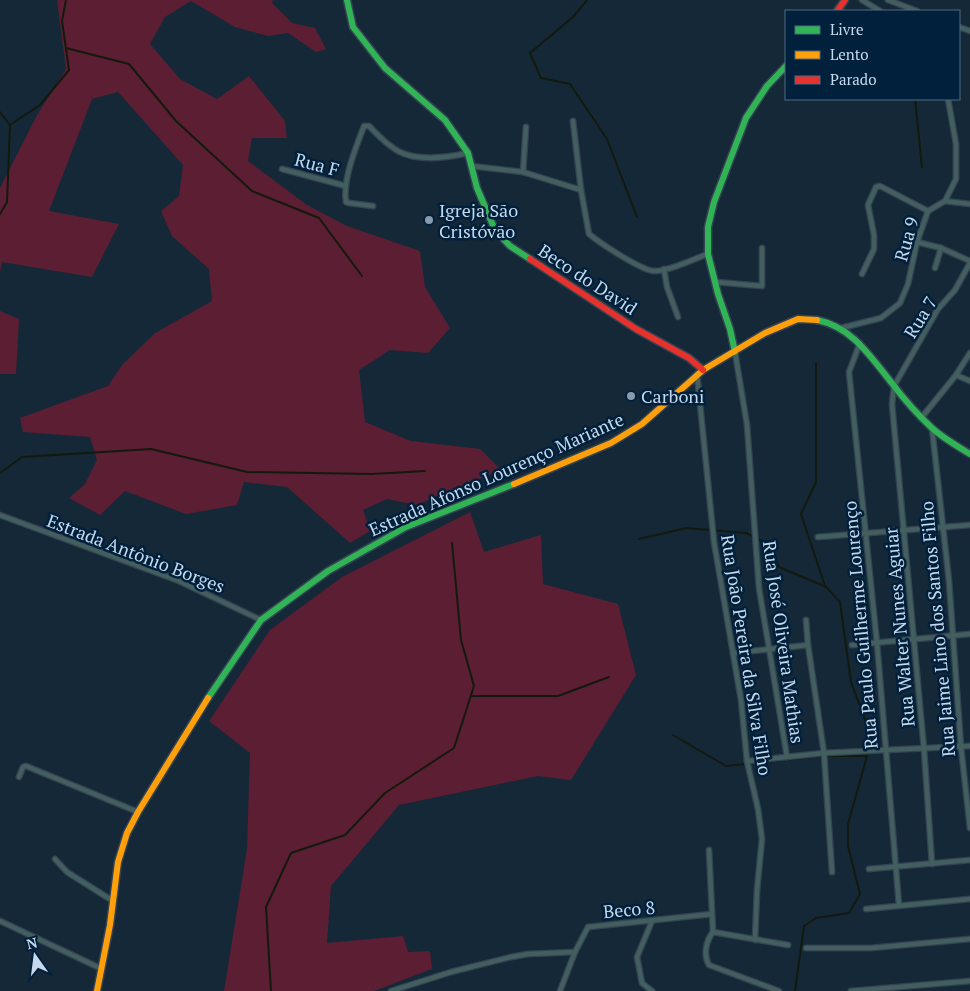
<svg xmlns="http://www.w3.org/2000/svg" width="970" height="991" font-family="'PT Serif',serif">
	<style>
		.green { fill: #5c1e33 }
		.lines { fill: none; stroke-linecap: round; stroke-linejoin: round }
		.stream { stroke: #131a0d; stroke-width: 2 }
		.street-casing { stroke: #334352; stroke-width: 7 }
		.fast-casing { stroke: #334352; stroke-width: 9 }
		.slow-casing { stroke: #334352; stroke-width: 9 }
		.jam-casing { stroke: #334352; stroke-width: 9 }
		.street { stroke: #435e5e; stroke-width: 4.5 }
		.fast { stroke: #30b455; stroke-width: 6 }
		.slow { stroke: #ff9f0a; stroke-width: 6 }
		.jam { stroke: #e5322d; stroke-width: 6 }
		.poi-dot { fill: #889bad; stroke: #00203c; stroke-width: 2 }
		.labels { text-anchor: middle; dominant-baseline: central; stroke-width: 5; stroke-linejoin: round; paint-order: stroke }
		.street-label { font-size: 18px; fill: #c6d9ec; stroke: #00203c }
		.poi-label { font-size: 18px; fill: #c6d9ec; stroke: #00203c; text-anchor: start }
	</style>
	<rect width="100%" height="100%" fill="#142838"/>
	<g class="green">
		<path d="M57,0H273L272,3L292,23L315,28L326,49L316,52L288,33L268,36L235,27L191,1L165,17L150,44L180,79L217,99L249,76L285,121L287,138H252L248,161L307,205L347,226L420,251L425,287L450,328L428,353L390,350L359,370L365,422L411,441L480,449L501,470L416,505L387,499L363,510L370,531L350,543L287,487L244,482L237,505L186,514L125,491L100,515L69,498L85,484L97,460L90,437L23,432L20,418L108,386L122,365L155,333L212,301L209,269L172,236L161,211L179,196L183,165L118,92L92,99L49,211L119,224L92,277L2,262L0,272V188L37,115L66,69Z"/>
		<path d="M0,311L19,319L16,374H0Z"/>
		<path d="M470,512L484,552L541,535L543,584L618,604L636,675L571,780L538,776L399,805L331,886L327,943L403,936L408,952L430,951L432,969L374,991H224L247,849L250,753L209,721L270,630L342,577Z"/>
	</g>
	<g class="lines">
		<g class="stream">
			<path d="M587,0L573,17L530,53L541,78L570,84L607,139L637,217"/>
			<path d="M66,48L129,64L176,121L252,191L319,218L362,276"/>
			<path d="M915,99L922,167"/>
			<path d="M0,112L10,125"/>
			<path d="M0,214L7,202L10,125L40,105L69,70L62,21L66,0"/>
			<path d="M0,473L22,457L151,449L247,472L372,474L425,471"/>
			<path d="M639,539L686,528L746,533L770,545L779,567L824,586"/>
			<path d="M471,696H558L609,677"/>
			<path d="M673,735L726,766L822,756H867"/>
			<path d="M271,991L266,907L291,853L345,835L385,793L454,748L474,686L461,640L452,543"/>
			<path d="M795,991L804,926L816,918L849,913L860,894L848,846V824L867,756L870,733L851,682L840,602L825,586L801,514L816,482V363"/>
		</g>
		<g class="street-casing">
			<g id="street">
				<path d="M862,0L880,11"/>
				<path d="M888,0L917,11"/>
				<path d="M959,27L970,31"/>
				<path d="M573,121L581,190L589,234C600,243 639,269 653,271C668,272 693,259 708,254"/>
				<path d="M471,166L523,172L581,190"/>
				<path d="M282,169L346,186"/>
				<path d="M523,172L526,127"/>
				<path d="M945,201L970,204"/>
				<path d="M373,206L349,203L346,202C342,181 356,147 364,126H369C376,133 383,141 392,147C412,163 445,158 468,153"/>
				<path d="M917,242L941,248"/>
				<path d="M935,268L941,248L970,261"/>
				<path d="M664,269L667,287L678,317"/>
				<path d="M862,274L874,249V235L868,205L876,187L880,186L928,211"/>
				<path d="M715,282L762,286V248"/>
				<path d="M841,328L881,318L900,303L908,284L917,242L928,211L945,201L956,179V144L948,99"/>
				<path d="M860,343L849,372L877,643L899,905"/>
				<path d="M735,352L747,425L759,588L787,757"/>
				<path d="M697,374L714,542L741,700L747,761L758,809L762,839L757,890L755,940"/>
				<path d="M956,375L970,381"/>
				<path d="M922,417L956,375L970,353"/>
				<path d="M932,428L949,581L961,747L970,828"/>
				<path d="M0,515L179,581L261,620"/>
				<path d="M818,537L970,525"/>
				<path d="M806,620L808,645L824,753L832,872"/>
				<path d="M852,645L970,634"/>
				<path d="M733,653L808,645"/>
				<path d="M747,761L824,753L970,746"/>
				<path d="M19,777L23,767L26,766L138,812"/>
				<path d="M709,850L713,932L788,945"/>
				<path d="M55,859L67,872L113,901"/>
				<path d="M932,864L924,749L892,404L894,386L938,309L955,290L970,263"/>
				<path d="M869,869L970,860"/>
				<path d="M866,909L970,899"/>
				<path d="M0,921L102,969"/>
				<path d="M652,921L637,957L642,983L652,991"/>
				<path d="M713,932C706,941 703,955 709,965L779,991"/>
				<path d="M806,948H871L970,939"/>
				<path d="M391,991L451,972L511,957L528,954L575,952"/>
				<path d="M560,991L575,952L588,927L712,914"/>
				<path d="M851,991L970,981"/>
			</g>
		</g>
		<g class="fast-casing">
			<g id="fast">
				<path d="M347,0L353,27L385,68L445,120L468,153L477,188L495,230L510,246L530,259"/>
				<path d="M817,320C852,327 870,356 891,382C903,398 918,415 932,428C943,438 957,446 970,454"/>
				<path d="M735,352L730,329L718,294L708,254V227L714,202L746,118L767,86L786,66"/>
				<path d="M208,698L261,620L328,571L406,527L514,484"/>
			</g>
		</g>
		<g class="slow-casing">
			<g id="slow">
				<path d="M514,484L611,443L642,424L703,370L765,333L798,319L817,320"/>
				<path d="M97,991L110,925L118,862L127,833L138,812L208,698"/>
			</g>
		</g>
		<g class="jam-casing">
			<g id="jam">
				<path d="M837,11L845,0"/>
				<path d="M530,259L636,329L689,358L703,370"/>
			</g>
		</g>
		<use href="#street" class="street"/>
		<use href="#fast" class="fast"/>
		<use href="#slow" class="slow"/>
		<use href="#jam" class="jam"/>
	</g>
	<g class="poi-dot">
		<circle cx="429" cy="220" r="5"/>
		<circle cx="631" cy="396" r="5"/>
	</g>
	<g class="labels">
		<g class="street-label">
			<text transform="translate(317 164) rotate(15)">Rua F</text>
			<text transform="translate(906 239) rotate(-74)">Rua 9</text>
			<text transform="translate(588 279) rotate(33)">Beco do David</text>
			<text transform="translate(920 317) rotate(-58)">Rua 7</text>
			<text transform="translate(496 474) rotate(-24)">Estrada Afonso Lourenço Mariante</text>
			<text transform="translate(136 553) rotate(21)">Estrada Antônio Borges</text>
			<text transform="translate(860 625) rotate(-95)">Rua Paulo Guilherme Lourenço</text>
			<text transform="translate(899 627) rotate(-95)">Rua Walter Nunes Aguiar</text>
			<text transform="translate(937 629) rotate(-95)">Rua Jaime Lino dos Santos Filho</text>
			<text transform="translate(784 642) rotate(82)">Rua José Oliveira Mathias</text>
			<text transform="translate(747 655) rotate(81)">Rua João Pereira da Silva Filho</text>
			<text transform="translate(629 909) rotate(-5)">Beco 8</text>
		</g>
		<g class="poi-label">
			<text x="439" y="210">Igreja São<tspan x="439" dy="21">Cristóvão</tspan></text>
			<text x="641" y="396">Carboni</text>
		</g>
	</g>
	<rect x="785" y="10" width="175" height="90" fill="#00203c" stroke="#4f6a82"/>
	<rect x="795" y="26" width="25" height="8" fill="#30b455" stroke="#4f6a82"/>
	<text x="830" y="35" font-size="15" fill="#c6d9ec">Livre</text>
	<rect x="795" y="51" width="25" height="8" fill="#ff9f0a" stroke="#4f6a82"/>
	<text x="830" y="60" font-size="15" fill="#c6d9ec">Lento</text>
	<rect x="795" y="76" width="25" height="8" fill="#e5322d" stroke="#4f6a82"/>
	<text x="830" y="85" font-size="15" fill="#c6d9ec">Parado</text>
	<g transform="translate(35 956) rotate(346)" stroke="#00203c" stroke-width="4" paint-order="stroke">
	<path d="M0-4L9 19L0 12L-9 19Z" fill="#c6d9ec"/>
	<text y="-8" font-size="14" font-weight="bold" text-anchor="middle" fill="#c6d9ec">N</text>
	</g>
</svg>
